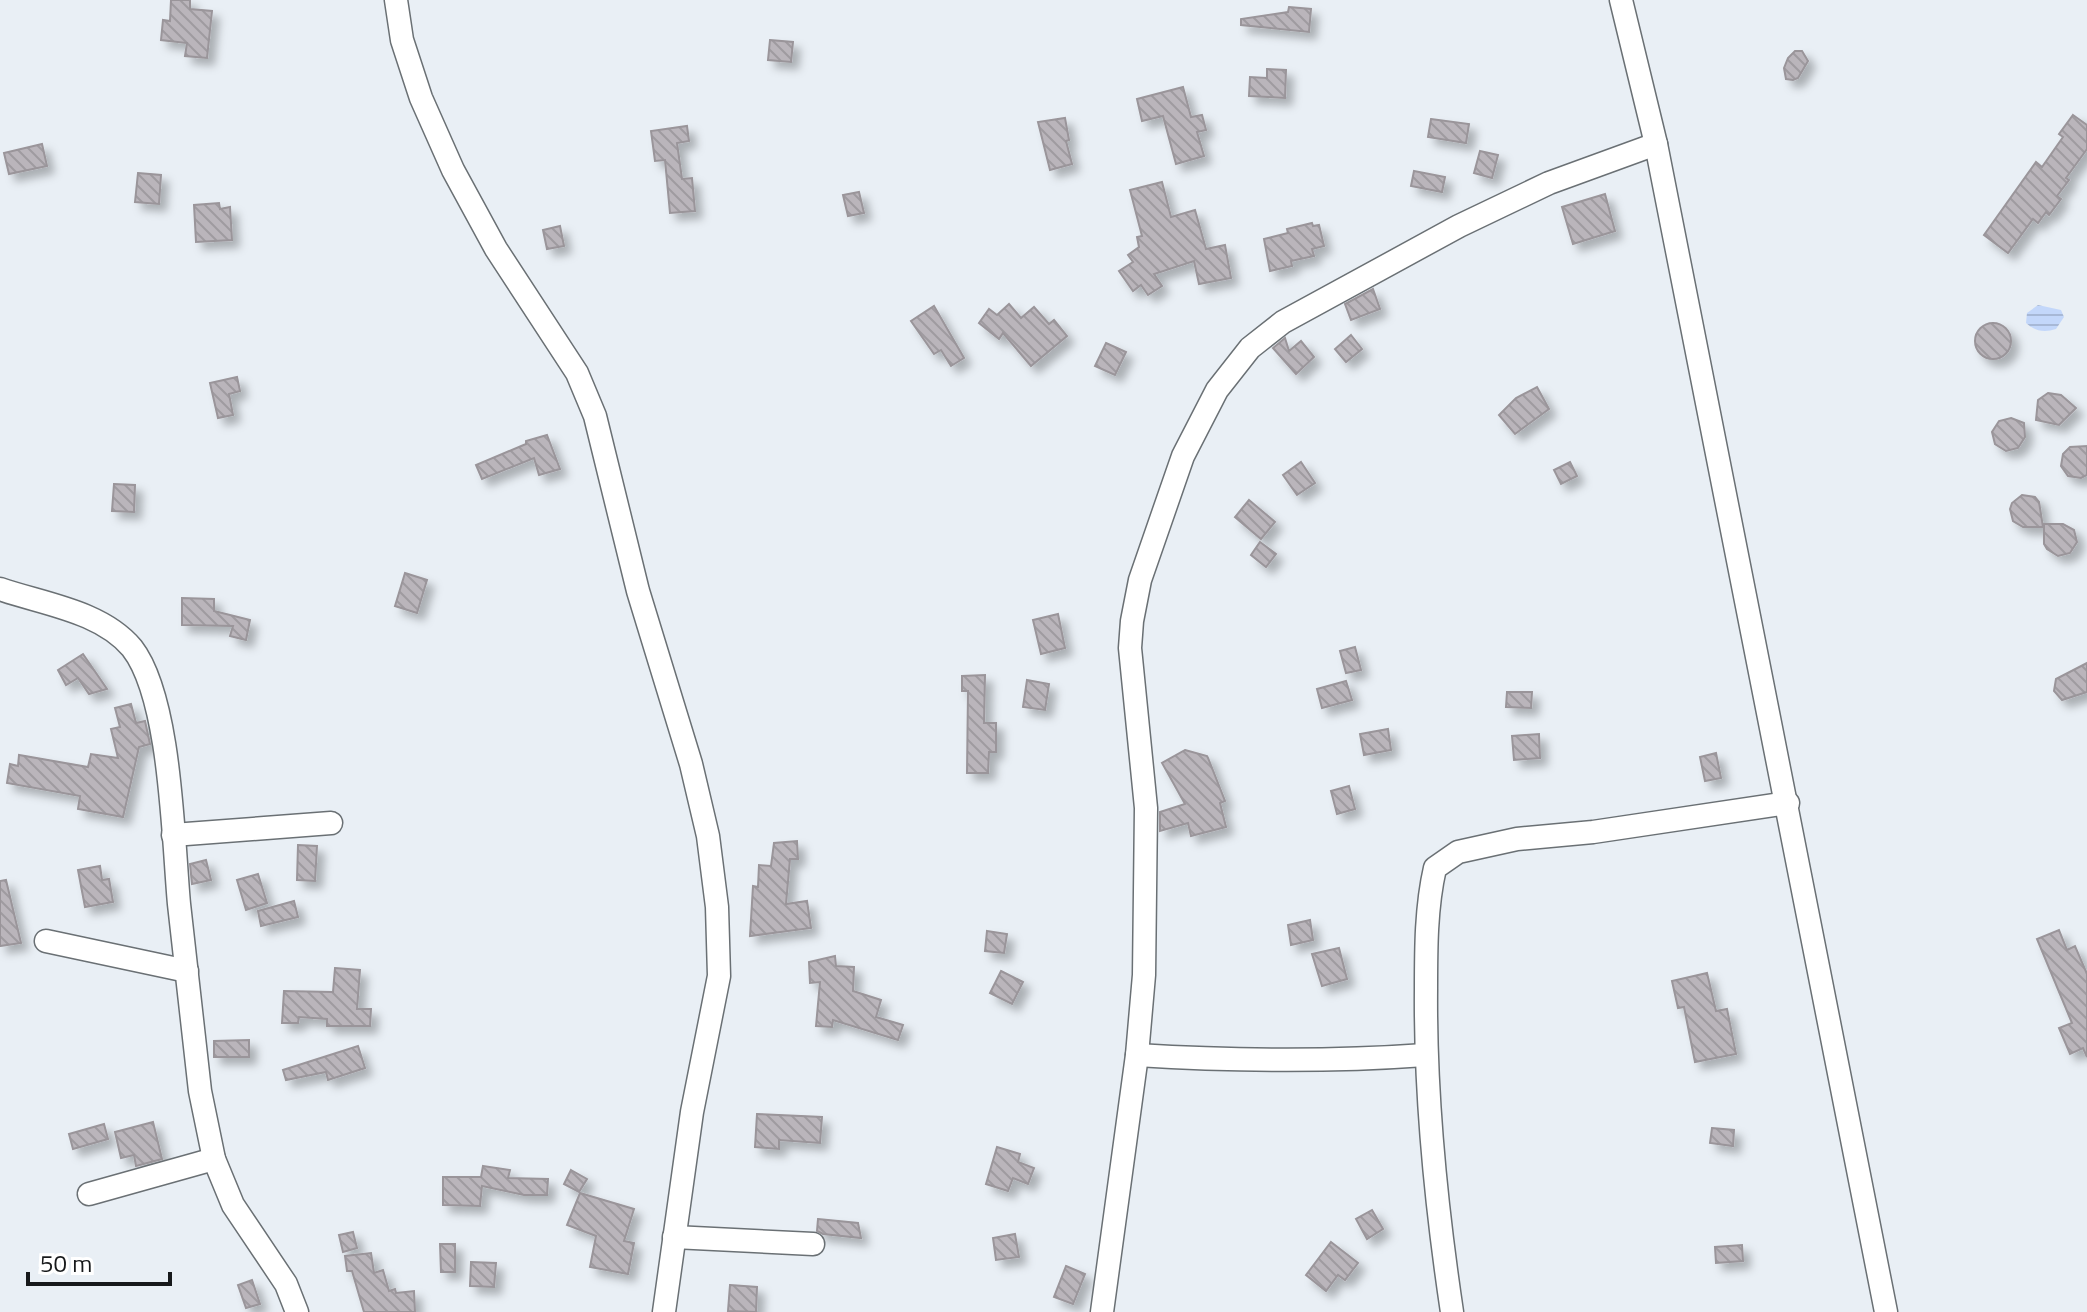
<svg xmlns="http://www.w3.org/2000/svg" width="2087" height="1312" font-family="'Titillium Web',sans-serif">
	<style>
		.water { fill: url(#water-rules) }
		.building { fill: url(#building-back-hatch); stroke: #9a959a; stroke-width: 2; filter: url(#shadow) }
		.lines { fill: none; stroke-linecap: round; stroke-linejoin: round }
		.minor-casing { stroke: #6a7074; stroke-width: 25 }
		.minor { stroke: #fff; stroke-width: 22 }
	</style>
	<defs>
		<pattern id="water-rules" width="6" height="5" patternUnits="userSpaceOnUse" patternTransform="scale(2)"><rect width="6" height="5" fill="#c3d7fa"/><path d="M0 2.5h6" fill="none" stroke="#a7b8d6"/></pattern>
		<pattern id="building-back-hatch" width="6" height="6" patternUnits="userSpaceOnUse" patternTransform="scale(2)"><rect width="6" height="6" fill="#bab5bb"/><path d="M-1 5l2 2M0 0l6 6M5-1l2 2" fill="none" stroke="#9f9ba0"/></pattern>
		<filter id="shadow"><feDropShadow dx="7" dy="7" stdDeviation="4" flood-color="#0004"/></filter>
	</defs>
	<rect width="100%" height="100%" fill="#e9eff5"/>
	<path class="water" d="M2038,305L2061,310L2064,317L2056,329C2044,333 2035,331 2026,323L2027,313Z"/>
	<g class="building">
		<path d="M171,0H190V9L212,11L207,58L185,56L187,43L161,40L163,20L170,21Z"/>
		<path d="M1289,7L1311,9L1309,32L1241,25V19L1288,12Z"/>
		<path d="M770,40L793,42L791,62L768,60Z"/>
		<path d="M1795,51H1802L1808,61L1798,78L1793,80L1786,79L1784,68L1788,58Z"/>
		<path d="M1267,69L1286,70L1285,98L1249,96L1250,77L1267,78Z"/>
		<path d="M1183,87L1191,117L1202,115L1206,130L1197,132L1204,156L1176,164L1163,116L1142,121L1137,99Z"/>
		<path d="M2073,115L2087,125V149L2066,178L2069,180L2057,196L2061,199L2049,215L2046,212L2038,223L2033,219L2008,253L1984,235L2036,162L2042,167L2063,137L2059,134Z"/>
		<path d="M1065,118L1069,140L1066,141L1072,164L1050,170L1038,122Z"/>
		<path d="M1431,119L1469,124L1466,143L1428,137Z"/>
		<path d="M687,126L689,141L677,143L682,179L692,178L695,211L670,213L665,160L655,161L651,131Z"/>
		<path d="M42,144L47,166L9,174L4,153Z"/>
		<path d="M1480,151L1498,155L1492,178L1474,173Z"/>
		<path d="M1414,171L1445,177L1442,192L1411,186Z"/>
		<path d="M138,173L161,175L159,204L135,202Z"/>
		<path d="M1162,182L1171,217L1195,210L1206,249L1225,245L1231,278L1199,284L1194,261L1154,274L1162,286L1148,295L1141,285L1133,291L1119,271L1133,262L1128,255L1139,247L1137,237L1142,236L1130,190Z"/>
		<path d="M859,192L864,213L848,216L843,195Z"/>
		<path d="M1605,194L1615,231L1573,244L1562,207Z"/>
		<path d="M219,203L220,209L230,207L232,240L196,242L194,205Z"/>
		<path d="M1312,223L1313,226L1319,225L1324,246L1312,249L1314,256L1291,261L1292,266L1270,271L1264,239L1288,233L1287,229Z"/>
		<path d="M560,226L564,246L547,249L543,230Z"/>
		<path d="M1373,289L1380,309L1351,320L1345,304Z"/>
		<path d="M1009,304L1021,318L1034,307L1049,324L1054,320L1067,336L1031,366L1003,333L999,339L979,323L989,309L997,315Z"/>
		<path d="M934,306L964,358L951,366L941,350L934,354L911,321Z"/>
		<circle cx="1993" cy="341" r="18"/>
		<path d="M1351,335L1362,349L1346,362L1335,349Z"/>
		<path d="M1285,338L1289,351L1301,341L1314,357L1296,374L1273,348Z"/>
		<path d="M1106,343L1126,352L1115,375L1095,366Z"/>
		<path d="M237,377L240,391L229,394L233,415L218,418L210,383Z"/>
		<path d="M1537,387L1549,409L1515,434L1499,415L1516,398Z"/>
		<path d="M2048,393L2061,395L2076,408L2059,425L2036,420L2038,400Z"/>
		<path d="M2011,418L2024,423L2025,437L2018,448L2006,451L1995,444L1992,432L1999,421Z"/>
		<path d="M547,435L560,469L539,475L534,458L482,479L476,465L526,444V441Z"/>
		<path d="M2087,446V475L2081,478L2068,476L2061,466L2063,454L2070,447Z"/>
		<path d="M1301,462L1315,483L1297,495L1283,475Z"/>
		<path d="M1570,462L1577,476L1561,484L1554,470Z"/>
		<path d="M114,484L135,485L134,512L112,511Z"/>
		<path d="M2022,495L2035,497L2039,502L2043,527H2023L2013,521L2010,509L2012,503Z"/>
		<path d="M1249,500L1275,522L1261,539L1235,517Z"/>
		<path d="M2044,524H2063L2074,530L2077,542L2070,553L2058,556L2047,549L2044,544Z"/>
		<path d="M1260,542L1276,554L1266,567L1251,555Z"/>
		<path d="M405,573L427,580L417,613L395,606Z"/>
		<path d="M182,598L214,599V611L250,620L246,640L230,636L233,626L182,625Z"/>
		<path d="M1058,614L1065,648L1041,654L1033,620Z"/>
		<path d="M1355,647L1361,670L1346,673L1340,651Z"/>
		<path d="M83,654L107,689L89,694L78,678L66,685L58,670Z"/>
		<path d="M2087,663V692L2062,700L2054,691L2056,679Z"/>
		<path d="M985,675L984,723H996V752H989L988,773H967L968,691H962V676Z"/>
		<path d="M1027,680L1049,684L1045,710L1023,707Z"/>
		<path d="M1346,681L1352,700L1322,708L1317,689Z"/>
		<path d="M1507,692H1532L1531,708L1506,707Z"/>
		<path d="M131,704L136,723L145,721L150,744L139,747L123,817L78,809L80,796L7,783L10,764L18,766L19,755L88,767L91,754L118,758L111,729L120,727L115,708Z"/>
		<path d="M1388,729L1391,750L1364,755L1360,734Z"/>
		<path d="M1539,734L1540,758L1514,760L1512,736Z"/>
		<path d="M1185,750L1207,756L1208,758L1225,801L1220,803L1226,827L1191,836L1188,823L1160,831V812L1185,804L1162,763Z"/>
		<path d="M1716,753L1721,778L1705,781L1700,757Z"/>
		<path d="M1349,786L1355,809L1337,814L1331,791Z"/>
		<path d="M797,841L798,859H790L786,904L807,901L811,928L750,936L753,886L758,887L759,865L771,866L774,843Z"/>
		<path d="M298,845L317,846L315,881L297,880Z"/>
		<path d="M206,860L211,880L192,884L190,864Z"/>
		<path d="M100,866L102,880L109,879L113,902L85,907L78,870Z"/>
		<path d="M258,874L267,903L246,910L237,880Z"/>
		<path d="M6,880L21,943L0,946V881Z"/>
		<path d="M294,901L298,917L261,926L258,911Z"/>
		<path d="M1310,920L1313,940L1291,945L1288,925Z"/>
		<path d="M2059,930L2067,950L2075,946L2087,974V1057L2083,1048L2070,1054L2059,1028L2072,1023L2037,939Z"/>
		<path d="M987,931L1007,934L1004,953L985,951Z"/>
		<path d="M1339,948L1347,979L1322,986L1312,954Z"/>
		<path d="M835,956L836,966L854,967L853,991L881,1000L876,1017L903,1025L898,1040L833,1020L832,1027L816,1026L820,982L810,983L809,962Z"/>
		<path d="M335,968L360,970L357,1009H371L370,1026H327V1019L299,1017L298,1023H282L284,991L333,992Z"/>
		<path d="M1001,971L1023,982L1012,1004L990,993Z"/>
		<path d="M1707,973L1716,1011L1727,1009L1736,1054L1695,1062L1684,1007L1678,1008L1672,981Z"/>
		<path d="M249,1040V1057H214V1041Z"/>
		<path d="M358,1046L365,1068L328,1080L326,1072L286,1080L283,1070Z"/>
		<path d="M757,1114L822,1117L820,1143L779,1140V1149L755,1147Z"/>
		<path d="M153,1122L162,1159L136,1166L134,1155L121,1158L115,1132Z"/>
		<path d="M104,1124L108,1139L73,1149L69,1134Z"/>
		<path d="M1712,1128L1734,1130L1733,1146L1710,1143Z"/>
		<path d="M997,1147L1020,1154L1018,1162L1034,1168L1028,1184L1013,1178L1008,1191L986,1184Z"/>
		<path d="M483,1166L510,1170L508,1178L548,1179L547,1195H524L482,1186L480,1206L443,1205V1177H481Z"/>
		<path d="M571,1170L587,1179L579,1192L564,1184Z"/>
		<path d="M580,1193L634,1209L624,1241L634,1243L628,1274L590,1267L596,1236L567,1225Z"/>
		<path d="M1372,1210L1383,1229L1367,1239L1356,1219Z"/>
		<path d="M818,1219L858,1223L861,1238L823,1234L817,1231Z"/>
		<path d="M353,1232L357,1248L343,1252L339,1235Z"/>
		<path d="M1015,1234L1019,1257L996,1260L993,1238Z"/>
		<path d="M1331,1242L1358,1263L1345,1280L1338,1275L1326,1291L1306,1275Z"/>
		<path d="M440,1244H455V1272H441Z"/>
		<path d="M1742,1245L1743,1261L1716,1263L1715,1247Z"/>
		<path d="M371,1253L374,1273L383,1270L389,1291L395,1289L396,1293L414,1291L415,1312H364L352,1271H347L345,1256Z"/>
		<path d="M471,1262L496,1263L494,1287L470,1286Z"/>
		<path d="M1066,1266L1085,1274L1073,1304L1054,1297Z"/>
		<path d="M252,1280L260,1304L246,1308L238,1285Z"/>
		<path d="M730,1285L757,1287L756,1312L728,1311Z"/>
	</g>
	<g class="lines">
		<g class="minor-casing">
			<g id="minor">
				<path d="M396,0L402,40L421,98L453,170L496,249L577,373L595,416L638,591L691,764L708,836L717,907L719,976L692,1112L664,1312"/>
				<path d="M1621,0L1656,144L1886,1312"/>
				<path d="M0,589C43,604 101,611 132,648C171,698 173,839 179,904C186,966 193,1029 200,1091L214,1159L233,1205L286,1284L297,1312"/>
				<path d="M173,835L331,823"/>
				<path d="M46,941L187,971"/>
				<path d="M1137,1055C1233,1061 1329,1062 1425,1055"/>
				<path d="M89,1194L214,1159"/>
				<path d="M674,1237L813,1244"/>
				<path d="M1102,1312L1137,1055L1144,975L1146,808L1130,648L1132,621L1140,580L1183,456L1217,390L1250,348L1283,322L1459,226L1549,183L1656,144"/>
				<path d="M1452,1312C1436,1205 1425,1097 1426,989C1426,949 1426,907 1435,868L1458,852L1517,839L1593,832L1788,803"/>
			</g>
		</g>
		<use href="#minor" class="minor"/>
	</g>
	<path d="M28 1272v12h142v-12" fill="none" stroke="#17191b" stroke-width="4"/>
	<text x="40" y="1272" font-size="24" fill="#17191b" stroke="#ffffff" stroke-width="6" paint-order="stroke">50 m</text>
</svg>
